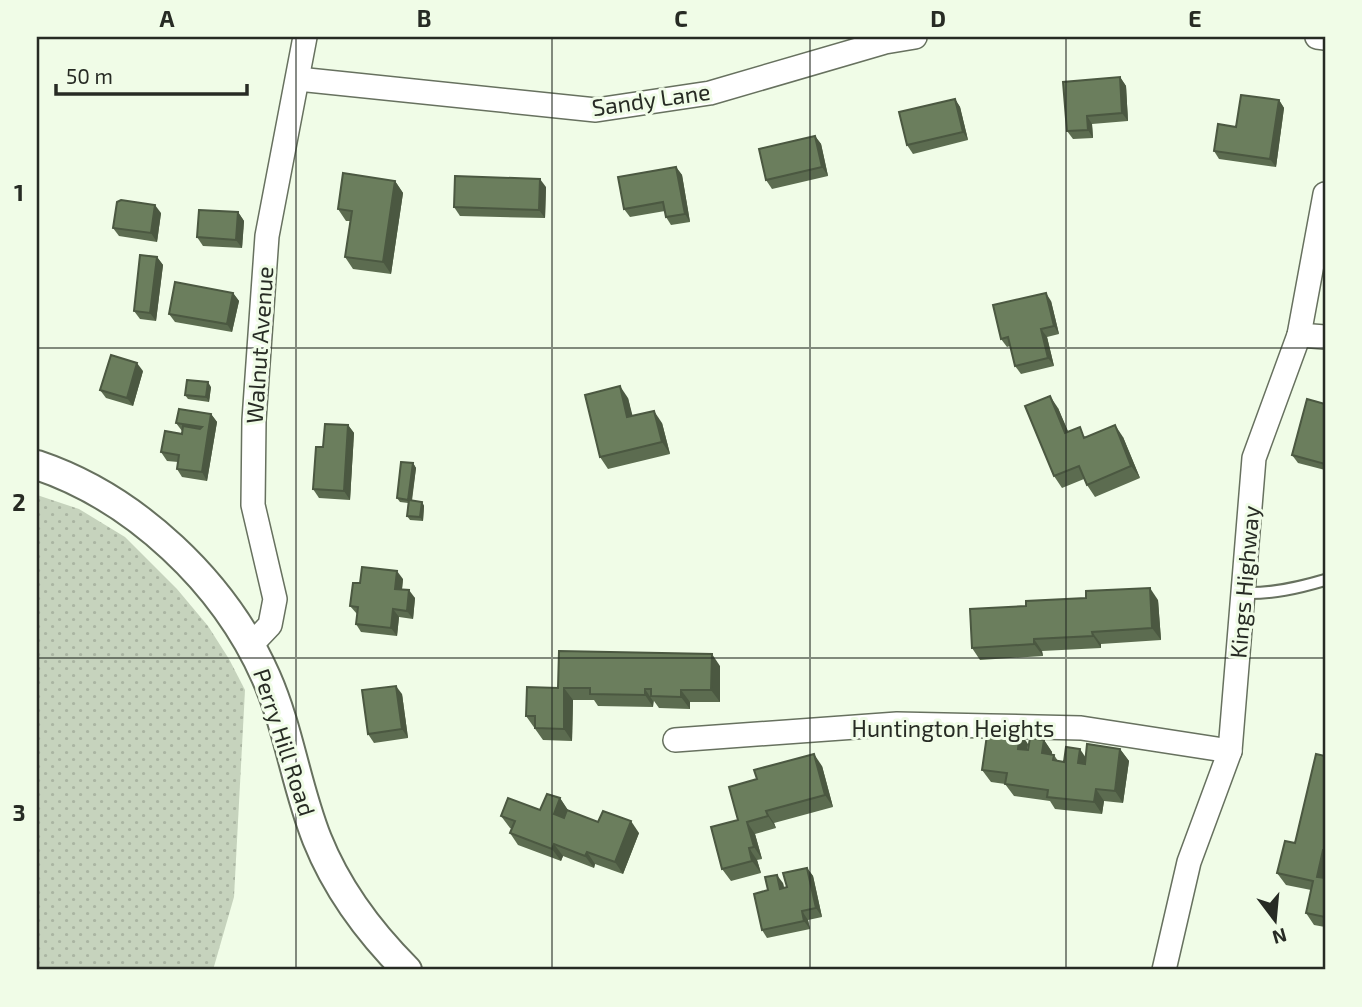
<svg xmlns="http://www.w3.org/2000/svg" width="1362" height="1007" font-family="'Exo 2',sans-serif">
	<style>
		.grass { fill: url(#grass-dots) }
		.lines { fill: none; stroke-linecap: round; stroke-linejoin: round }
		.service-casing { stroke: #67715f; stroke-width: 14 }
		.minor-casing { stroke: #67715f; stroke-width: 26 }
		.tertiary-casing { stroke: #67715f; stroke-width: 32 }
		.service { stroke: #fff; stroke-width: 10 }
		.minor { stroke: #fff; stroke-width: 23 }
		.tertiary { stroke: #fff; stroke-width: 28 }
		.wall { fill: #5c6c50 }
		.shaded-wall { fill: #4b5841 }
		.building { fill: #6b7e5d; stroke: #4b5841; stroke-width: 2 }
		.grid { fill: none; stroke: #272b24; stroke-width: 2; stroke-opacity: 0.55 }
		.labels { text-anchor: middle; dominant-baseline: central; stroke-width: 6; stroke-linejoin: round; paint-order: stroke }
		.street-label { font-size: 23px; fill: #272b24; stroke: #f0fce7 }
		.neatline { fill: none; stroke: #272b24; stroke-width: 2.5 }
		.grid-label { font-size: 23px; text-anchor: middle; font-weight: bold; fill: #272b24 }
	</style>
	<defs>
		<pattern id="grass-dots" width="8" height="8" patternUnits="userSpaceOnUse" patternTransform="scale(1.75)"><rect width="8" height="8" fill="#c6d3bd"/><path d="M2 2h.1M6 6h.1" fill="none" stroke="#aab5a2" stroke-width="1.8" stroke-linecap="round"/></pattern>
	</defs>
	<rect width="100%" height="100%" fill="#f0fce7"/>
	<path class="grass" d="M37,495L79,509L125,537L177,589L208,626L229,659L245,690L234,897L213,970H37Z"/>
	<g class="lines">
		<g class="service-casing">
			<path id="service" d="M1243,593C1272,594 1298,588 1325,580"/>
		</g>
		<g class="minor-casing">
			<g id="minor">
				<path d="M1317,37L1325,38"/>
				<path d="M298,79L596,110L710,93L885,42L915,37"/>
				<path d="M1299,335L1325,337"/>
				<path d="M251,645L270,625L275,599L253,505L254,420L267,236L305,37"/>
				<path d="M675,740L897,724L990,726L1081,728L1230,751"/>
				<path d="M1164,970L1189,862L1230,751L1254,458L1299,335L1325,194"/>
			</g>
		</g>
		<g class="tertiary-casing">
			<path id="tertiary" d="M37,465C135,498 224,582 266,677C289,729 296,786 317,839C337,889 370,933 407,970"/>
		</g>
		<use href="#service" class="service"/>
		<use href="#minor" class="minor"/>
		<use href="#tertiary" class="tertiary"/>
	</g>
	<g class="wall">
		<path d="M1120,77L1126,86L1128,121L1092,124L1093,138L1073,139L1067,131Z"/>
		<path d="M955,99L960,107L968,140L913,154L907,145Z"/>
		<path d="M1279,100L1284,108L1276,167L1219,159L1214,151L1236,127Z"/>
		<path d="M815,136L821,144L828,176L772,189L766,180Z"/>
		<path d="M676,167L682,175L690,222L671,225L666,217L665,211L630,217L624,209Z"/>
		<path d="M395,181L403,193L391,274L353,269L345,257L350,221H346L338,209Z"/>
		<path d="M546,187L545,218L460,216L454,207Z"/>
		<path d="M238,212L244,221L242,248L203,246L197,237Z"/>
		<path d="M161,213L157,242L119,236L113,228Z"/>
		<path d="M157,257L163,265L156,321L140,319L134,311Z"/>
		<path d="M233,293L239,301L232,332L175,322L169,314Z"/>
		<path d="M1051,301L1059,334L1047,337L1054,366L1021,374L1015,366L1010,346L1007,347L1001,339Z"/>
		<path d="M143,371L133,406L106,398L100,390Z"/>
		<path d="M211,387L209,402L188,399L185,395Z"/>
		<path d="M628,398L632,416L662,423L670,454L608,469L600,457Z"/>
		<path d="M1325,404V470L1298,463L1292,455Z"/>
		<path d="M1058,408L1068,432L1087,437H1123L1140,478L1095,497L1087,485L1084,479L1062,488L1054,476Z"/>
		<path d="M211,414L217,422L207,481L182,477L177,469L178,462L167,461L161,452L182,434V431L176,423Z"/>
		<path d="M348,425L354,433L350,500L319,498L313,489L323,447Z"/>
		<path d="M413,463L416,468L412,501L422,502L424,506L423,521L410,520L407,516L408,503L400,502L397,498Z"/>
		<path d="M403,579L402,590L415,598L413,619L399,617L397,636L361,632L356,624L357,614L350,606L360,583Z"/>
		<path d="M1158,600L1161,640L1101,644V648L1042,651L1043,656L980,660L972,648Z"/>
		<path d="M720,666V702H690V709L659,708L654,701L653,707L598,706L594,700H573L572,741L543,740L526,716L558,688Z"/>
		<path d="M402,694L408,738L374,743L368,734Z"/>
		<path d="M1044,740L1052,752V754L1054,755L1058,761L1064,762L1120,749L1129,761L1123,803L1104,801L1102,814L1055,809L1050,801L1014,796L1005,784L991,782L982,770L1028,744L1027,750Z"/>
		<path d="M1325,756V927L1314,925L1306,913L1311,890L1286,885L1277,873L1295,843Z"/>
		<path d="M822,766L833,807L774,823L776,828L755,834L762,859L757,860L761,873L731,881L722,869L738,820Z"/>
		<path d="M560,798L568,811L598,822L639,833L623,874L595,864L594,868L563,856L561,861L518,845L510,833L512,829L510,828L501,816L540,810Z"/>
		<path d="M807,868L813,876L822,917L808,920L810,929L767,938L762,930L768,890L783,883L784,888L787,887Z"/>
	</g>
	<g class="shaded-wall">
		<path d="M1120,77L1126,86L1128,121L1122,113Z"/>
		<path d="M955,99L960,107L968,140L963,132Z"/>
		<path d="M1279,100L1284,108L1276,167L1270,159Z"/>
		<path d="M1087,116L1092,124L1093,138L1088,130Z"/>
		<path d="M815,136L821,144L828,176L822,167Z"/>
		<path d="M676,167L682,175L690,222L685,214Z"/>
		<path d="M540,179L546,187L545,218L539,210Z"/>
		<path d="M395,181L403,193L391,274L383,262Z"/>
		<path d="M155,205L161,213L157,242L151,233Z"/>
		<path d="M238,212L244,221L242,248L236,240Z"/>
		<path d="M157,257L163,265L156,321L150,313Z"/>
		<path d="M233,293L239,301L232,332L227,324Z"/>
		<path d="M1046,293L1051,301L1059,334L1054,326Z"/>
		<path d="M1041,329L1047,337L1054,366L1048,358Z"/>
		<path d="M137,363L143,371L133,406L127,398Z"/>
		<path d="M208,382L211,387L209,402L206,397Z"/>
		<path d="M620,386L628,398L636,429L627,417Z"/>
		<path d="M1050,396L1058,408L1074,445L1065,433Z"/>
		<path d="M654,411L662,423L670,454L662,442Z"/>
		<path d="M211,414L217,422L207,481L202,472Z"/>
		<path d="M348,425L354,433L350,500L344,491Z"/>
		<path d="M1115,425L1123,437L1140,478L1131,466Z"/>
		<path d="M413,463L416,468L411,504L408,500Z"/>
		<path d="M422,502L424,506L423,521L420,517Z"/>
		<path d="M397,571L403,579L401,597L395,589Z"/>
		<path d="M1150,588L1158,600L1161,640L1152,628Z"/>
		<path d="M409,590L415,598L413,619L407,611Z"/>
		<path d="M393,609L399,617L397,636L391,628Z"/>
		<path d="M1092,632L1101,644V648L1093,636Z"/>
		<path d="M1034,639L1042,651L1043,656L1034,644Z"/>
		<path d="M712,654L720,666V702L711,690Z"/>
		<path d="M396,686L402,694L408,738L402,729Z"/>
		<path d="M564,688L573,700L572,741L564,729Z"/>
		<path d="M645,689L653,701V707L645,695Z"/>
		<path d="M681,690L690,702V709L681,697Z"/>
		<path d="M1020,732L1028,744L1026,760L1018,749Z"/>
		<path d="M1044,740L1052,752L1051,765L1042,753Z"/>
		<path d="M1080,749L1088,761L1087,775L1078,763Z"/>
		<path d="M1120,749L1129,761L1123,803L1115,791Z"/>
		<path d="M814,754L822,766L833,807L825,795Z"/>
		<path d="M1096,789L1104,801L1102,814L1094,802Z"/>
		<path d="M560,798L568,810L562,826L554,814Z"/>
		<path d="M766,811L774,823L776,828L768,816Z"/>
		<path d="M631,821L639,833L623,874L615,862Z"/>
		<path d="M747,822L755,834L762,859L754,847Z"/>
		<path d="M554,844L563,856L561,861L552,849Z"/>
		<path d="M749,848L757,860L761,873L752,861Z"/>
		<path d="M1323,850L1325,852V888L1317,877Z"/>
		<path d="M587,852L595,864L594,868L585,856Z"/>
		<path d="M807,868L813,876L822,917L816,908Z"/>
		<path d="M777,875L783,883L786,897L780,889Z"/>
		<path d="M802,911L808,920L810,929L804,921Z"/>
	</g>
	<g class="building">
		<path d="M1120,77L1122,113L1087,116L1088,130L1067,131L1063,82Z"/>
		<path d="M1241,95L1279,100L1270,159L1214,151L1218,124L1236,127Z"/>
		<path d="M955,99L963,132L907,145L899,112Z"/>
		<path d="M815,136L822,167L766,180L759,149Z"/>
		<path d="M676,167L685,214L666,217L663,202L624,209L618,177Z"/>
		<path d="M343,173L395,181L383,262L345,257L352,211L338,209Z"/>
		<path d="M455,176L540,179L539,210L454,207Z"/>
		<path d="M121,200L155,205L151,233L113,228L117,202Z"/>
		<path d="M199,210L238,212L236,240L197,237Z"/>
		<path d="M140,255L157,257L150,313L134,311Z"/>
		<path d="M175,282L233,293L227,324L169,314Z"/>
		<path d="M1046,293L1054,326L1041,329L1048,358L1015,366L1008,337L1001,339L993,305Z"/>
		<path d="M111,355L137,363L127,398L100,390Z"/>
		<path d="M187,380L208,382L206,397L185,395Z"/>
		<path d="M620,386L627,417L654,411L662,442L600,457L585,395Z"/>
		<path d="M1050,396L1065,433L1080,427L1084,438L1115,425L1131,466L1087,485L1079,466L1054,476L1025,406Z"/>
		<path d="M1307,399L1325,404V464L1292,455Z"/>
		<path d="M179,409L211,414L202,472L177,469L179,455L161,452L165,431L182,434L183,426L200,429L202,427L176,423Z"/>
		<path d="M325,424L348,425L344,491L313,489L316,447H323Z"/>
		<path d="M401,462L413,463L408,500L397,498Z"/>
		<path d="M409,500L422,502L420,517L407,516Z"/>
		<path d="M362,567L397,571L395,589L409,590L407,611L393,609L391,628L356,624L358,607L350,606L353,583H360Z"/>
		<path d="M1150,588L1152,628L1092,632L1093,636L1034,639V644L972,648L970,609L1026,606V601L1086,598V591Z"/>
		<path d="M559,651L712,654L711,690H681V697L651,696V689H645V695L590,694V688H564V729L535,728V716H526L527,687L558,688Z"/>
		<path d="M396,686L402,729L368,734L362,690Z"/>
		<path d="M988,728L1020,732L1018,749L1028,750L1030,738L1044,740L1042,753L1054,755L1053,760L1064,762L1066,747L1080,749L1078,763L1085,764L1087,744L1120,749L1115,791L1096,789L1094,802L1047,797L1048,790L1005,784L1007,773L982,770Z"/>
		<path d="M814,754L825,795L766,811L768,816L747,822L754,847L749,848L752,861L722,869L711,827L738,820L729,787L757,779L754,770Z"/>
		<path d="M1316,754L1325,756V850H1323L1317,877L1325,878V917L1306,913L1313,881L1277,873L1285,841L1295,843Z"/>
		<path d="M547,794L560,798L554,814L564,818L567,810L598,822L603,811L631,821L615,862L587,852L585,856L554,844L552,849L510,833L515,821L501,816L508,798L540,810Z"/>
		<path d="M807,868L816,908L802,911L804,921L762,930L754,894L768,890L765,877L777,875L780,889L787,887L783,873Z"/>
	</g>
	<path class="grid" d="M296,37V970M552,37V970M810,37V970M1066,37V970M37,348H1325M37,658H1325"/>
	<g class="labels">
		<g class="street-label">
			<text transform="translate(651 99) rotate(-8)">Sandy Lane</text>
			<text transform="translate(259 345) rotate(-86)">Walnut Avenue</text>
			<text transform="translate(1244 582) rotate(-85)">Kings Highway</text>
			<text x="953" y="728">Huntington Heights</text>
			<text transform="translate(285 742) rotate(72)">Perry Hill Road</text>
		</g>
	</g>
	<rect width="1362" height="1007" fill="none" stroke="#f0fce7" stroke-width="77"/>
	<g transform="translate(1275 920) rotate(164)" stroke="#f0fce7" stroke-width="5" paint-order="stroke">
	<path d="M0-5L12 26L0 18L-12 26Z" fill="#272b24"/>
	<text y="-10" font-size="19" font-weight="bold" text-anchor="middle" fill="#272b24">N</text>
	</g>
	<path d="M56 84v10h191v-10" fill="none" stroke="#272b24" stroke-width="3.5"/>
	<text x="66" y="84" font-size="21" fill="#272b24" stroke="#f0fce7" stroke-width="5" paint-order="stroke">50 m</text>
	<rect x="38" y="38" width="1286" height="930" class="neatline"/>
	<g class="grid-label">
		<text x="167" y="27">A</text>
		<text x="424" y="27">B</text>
		<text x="681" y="27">C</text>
		<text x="938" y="27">D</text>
		<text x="1195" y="27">E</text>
		<text x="19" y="201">1</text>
		<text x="19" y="511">2</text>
		<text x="19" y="821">3</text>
	</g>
</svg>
